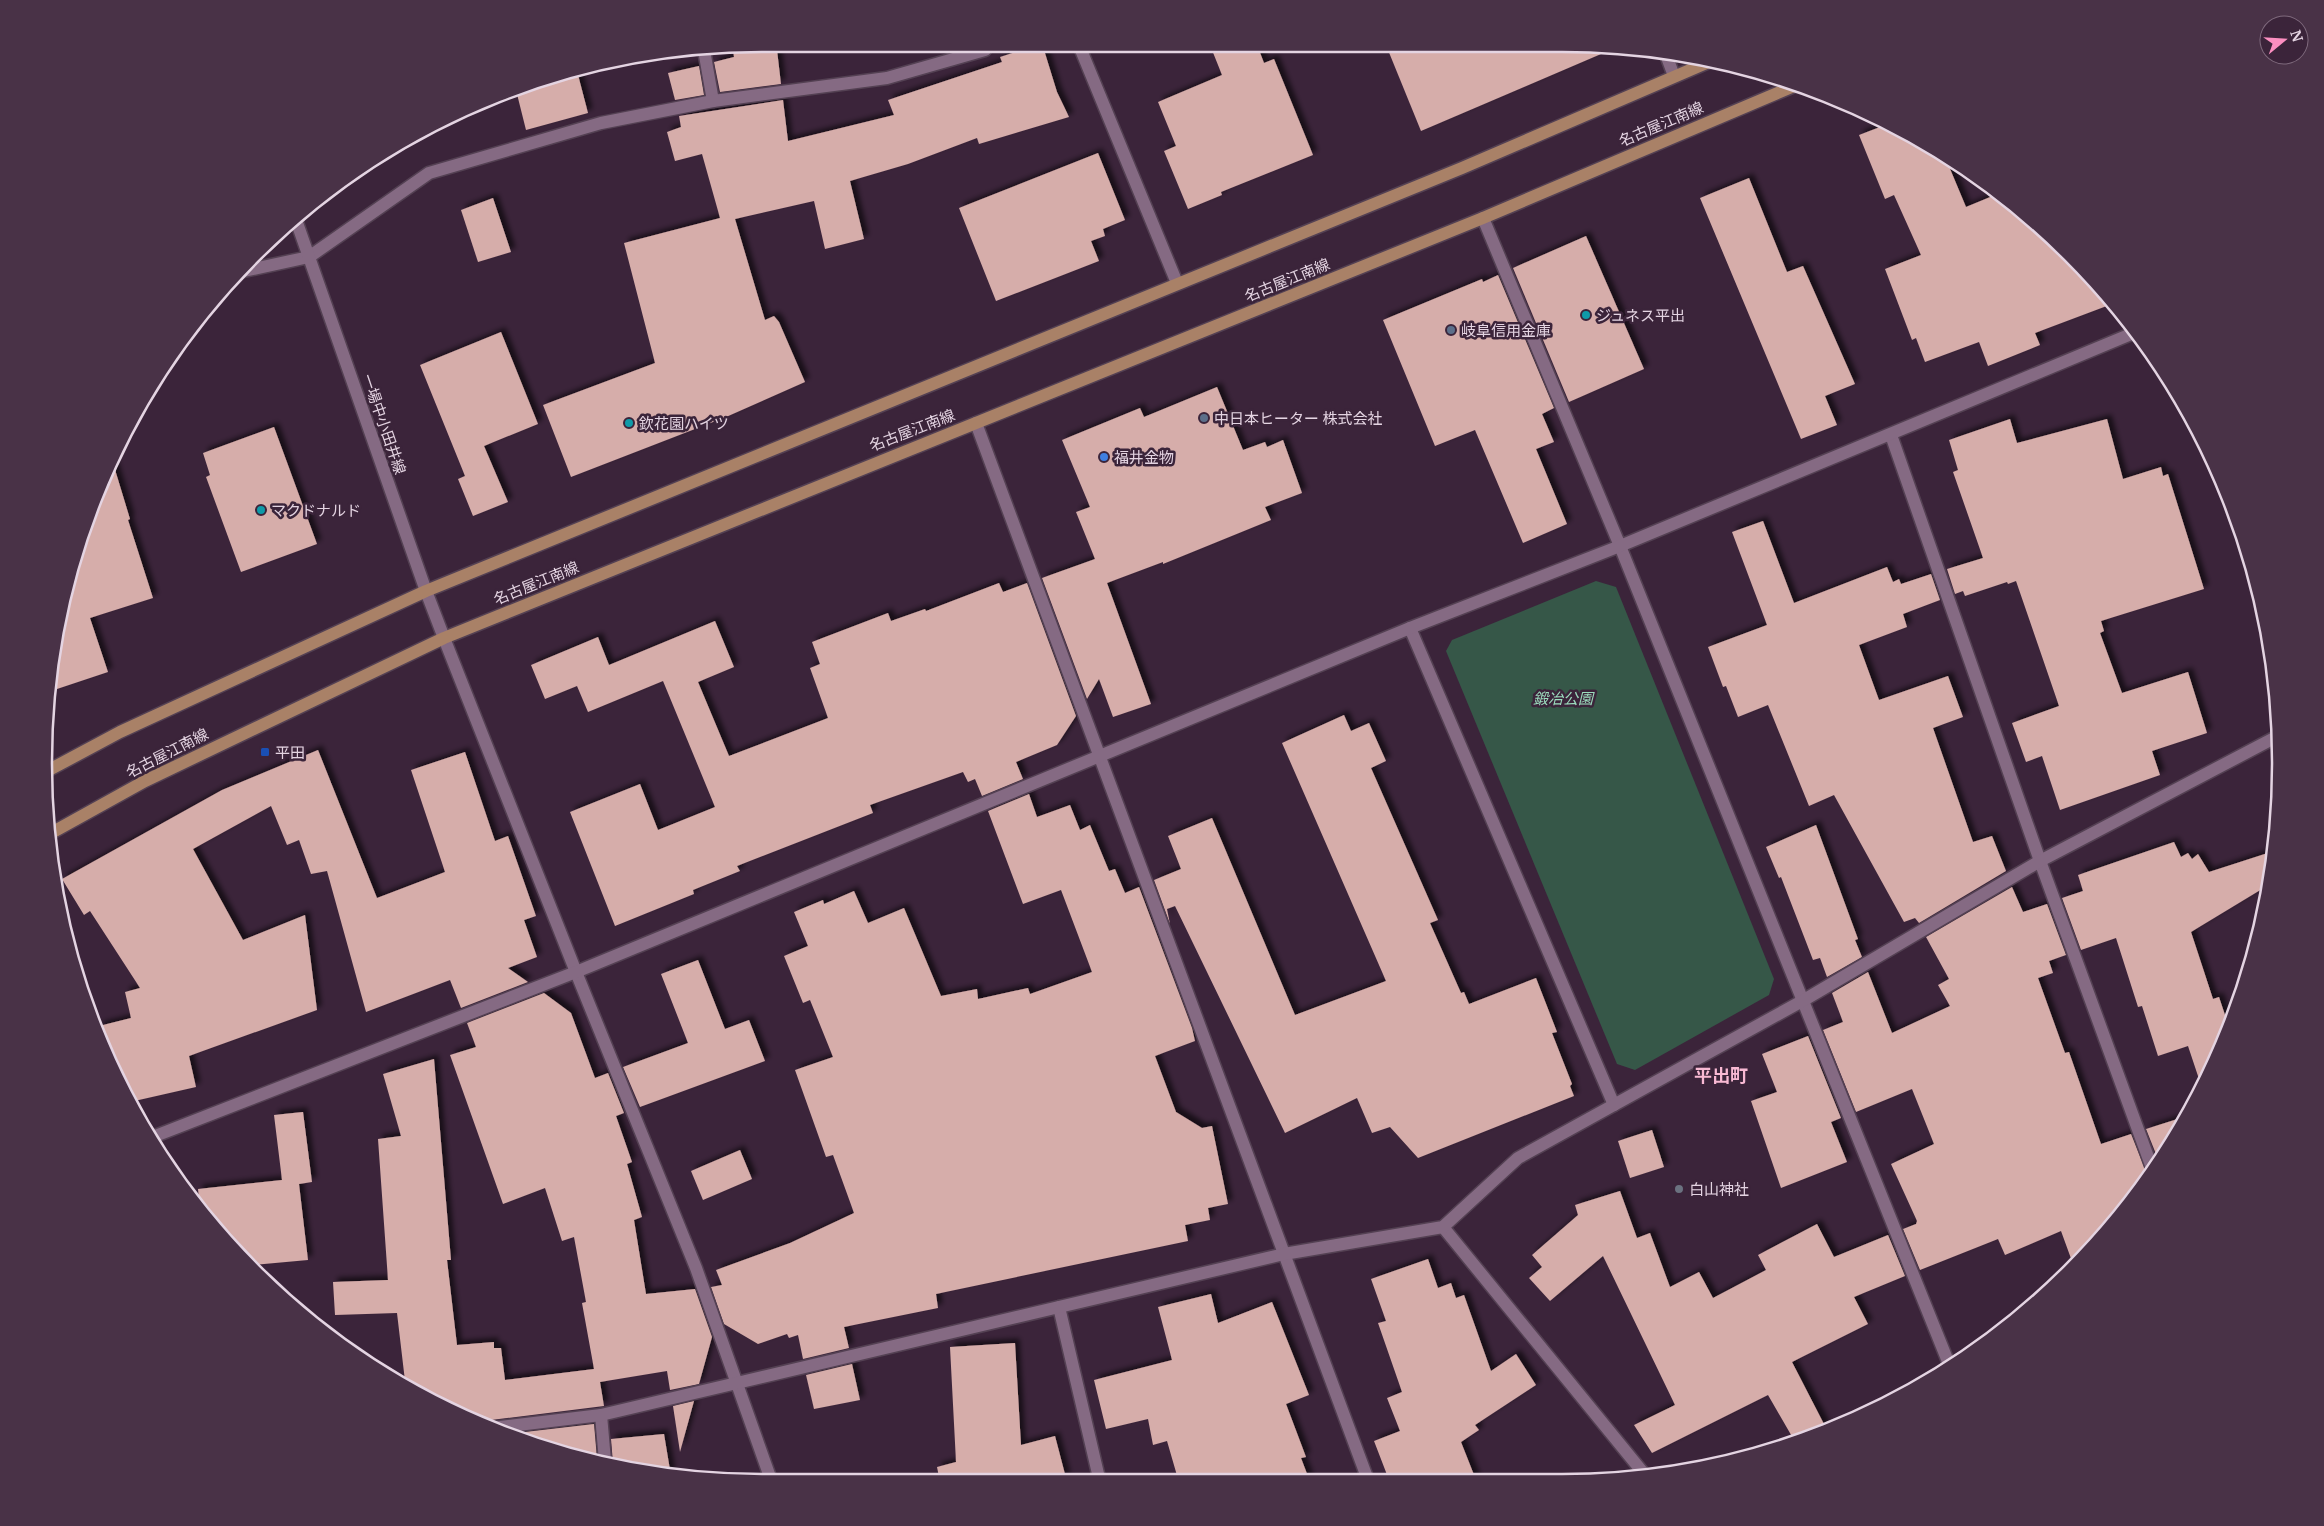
<svg xmlns="http://www.w3.org/2000/svg" width="2324" height="1526" font-family="Merriweather,'Noto Sans JP',serif">
	<style>
		.green { fill: #365748 }
		.building { fill: #d6adaa; filter: url(#shadow) }
		.lines { fill: none; stroke-linecap: round; stroke-linejoin: round }
		.street-casing { stroke: #544153; stroke-width: 15 }
		.secondary-casing { stroke: #544153; stroke-width: 15 }
		.primary-casing { stroke: #544153; stroke-width: 15 }
		.street { stroke: #856a83; stroke-width: 12 }
		.secondary { stroke: #856a83; stroke-width: 12 }
		.primary { stroke: #a98167; stroke-width: 12 }
		.culture-dot { fill: #0f9aa8; stroke: #3b243a; stroke-width: 2 }
		.service-dot { fill: #5c6f8a; stroke: #3b243a; stroke-width: 2 }
		.shop-dot { fill: #3f7fe0; stroke: #3b243a; stroke-width: 2 }
		.transit-dot { fill: #1a4fb4; stroke: #3b243a; stroke-width: 2 }
		.worship-dot { fill: #6b7280; stroke: #3b243a; stroke-width: 2 }
		.labels { text-anchor: middle; dominant-baseline: central; stroke-width: 5; stroke-linejoin: round; paint-order: stroke }
		.street-label { font-size: 15px; fill: #e4d4e2; stroke: #3b243a }
		.poi-label { font-size: 15px; fill: #e4d4e2; stroke: #3b243a; text-anchor: start }
		.park-label { font-size: 15px; font-style: italic; fill: #9bdcbd; stroke: #3b243a }
		.quarter-label { font-size: 18px; font-weight: bold; fill: #f8b9d3; stroke: #3b243a }
		.rim { fill: none; stroke: #e4d4e2; stroke-width: 2.5 }
	</style>
	<defs>
		<filter id="shadow"><feDropShadow dx="4.5" dy="-4.5" stdDeviation="2.5" flood-color="#0009"/></filter>
	</defs>
	<rect width="100%" height="100%" fill="#3b243a"/>
	<path class="green" d="M1596,581L1616,587L1774,979L1769,995L1635,1070L1617,1064L1446,651L1452,640Z"/>
	<g class="building">
		<path d="M733,50H777L781,84L720,92L714,62L734,57Z"/>
		<path d="M1022,50H1044L1057,92L1069,117L979,144L977,138L908,164L850,181L864,239L825,249L814,201L735,219L765,320L774,316L779,322L805,382L726,417L571,477L543,405L655,363L624,243L720,218L702,154L675,161L667,132L681,127L679,116L783,100L788,141L894,115L888,100L1002,62L1000,57Z"/>
		<path d="M1212,50H1259L1264,63L1274,59L1313,155L1221,192L1222,195L1188,209L1164,151L1176,146L1158,102L1222,75Z"/>
		<path d="M1388,50H1608V51L1421,131Z"/>
		<path d="M699,66L704,95L675,100L668,73Z"/>
		<path d="M577,71L588,113L526,130L516,90L532,82Z"/>
		<path d="M1888,124L1948,164L1966,207L1995,195L2035,222L2112,304L2035,333L2040,345L1988,366L1979,342L1925,362L1916,338L1912,340L1885,269L1921,255L1894,195L1885,199L1859,135Z"/>
		<path d="M1098,153L1125,220L1103,229L1105,236L1091,241L1099,261L996,301L959,208Z"/>
		<path d="M1749,178L1787,272L1803,266L1855,384L1825,396L1837,425L1801,439L1700,198Z"/>
		<path d="M493,198L511,252L478,262L461,210Z"/>
		<path d="M1586,236L1644,369L1569,402L1513,268Z"/>
		<path d="M1498,275L1554,408L1542,414L1554,442L1536,449L1567,524L1523,543L1475,430L1435,446L1383,320L1482,279L1483,282Z"/>
		<path d="M501,332L538,424L484,446L508,502L473,516L458,479L465,476L420,365Z"/>
		<path d="M1217,387L1243,450L1265,442L1267,447L1283,440L1302,493L1265,507L1271,520L1163,564V562L1107,583L1151,704L1113,717L1099,679L1087,699L1042,578L1095,559L1076,512L1090,507L1062,440L1140,408L1144,417Z"/>
		<path d="M2010,419L2017,443L2107,419L2123,479L2161,467L2163,476L2168,474L2204,589L2101,621L2104,631L2100,633L2122,693L2188,672L2207,733L2152,751L2160,775L2060,810L2042,756L2026,762L2012,723L2059,706L2016,581L2008,584L2007,582L1965,596L1963,591L1955,594L1947,569L1983,558L1953,472L1958,470L1949,440Z"/>
		<path d="M274,427L317,544L241,572L206,477L210,475L203,453Z"/>
		<path d="M113,463L130,519L128,520L153,598L90,618L108,672L48,692L58,622L98,488Z"/>
		<path d="M1763,521L1794,603L1887,567L1893,582L1899,579L1901,584L1931,574L1940,600L1903,614L1907,627L1859,645L1879,700L1948,676L1963,717L1933,728L1973,842L1992,836L2006,871L1919,923L1915,918L1904,922L1834,795L1809,806L1768,705L1738,717L1726,686L1723,687L1708,647L1767,625L1732,532Z"/>
		<path d="M999,583L1003,592L1027,583L1076,716L1057,745L1016,762L1023,779L982,796L975,779L968,782L963,772L870,805L873,813L737,866L740,871L693,890L694,894L615,926L570,812L640,784L658,830L715,807L663,681L588,712L577,686L545,699L531,665L598,637L609,665L715,621L734,667L698,682L729,756L828,718L810,668L820,664L812,642L888,613L891,621L925,609L926,611Z"/>
		<path d="M1344,715L1351,731L1369,723L1386,761L1371,768L1438,920L1430,923L1461,993L1464,992L1469,1004L1536,978L1557,1032L1552,1033L1572,1084L1570,1086L1574,1096L1418,1158L1390,1127L1372,1133L1357,1098L1285,1133L1175,906L1167,909L1170,924L1154,880L1181,869L1168,836L1212,818L1295,1015L1386,981L1282,743Z"/>
		<path d="M318,750L377,898L445,872L411,770L465,752L495,841L508,836L536,916L524,920L537,957L508,968L528,982L461,1008L450,980L366,1012L327,871L311,874L299,840L287,845L271,806L193,849L243,940L305,915L317,1010L189,1056L196,1087L130,1102L104,1049L99,1026L131,1018L125,992L140,988L90,911L84,915L62,879L222,790Z"/>
		<path d="M1029,794L1037,817L1070,805L1080,830L1090,825L1109,871L1115,869L1125,893L1139,887L1192,1028L1195,1041L1155,1056L1176,1112L1202,1128L1212,1126L1228,1204L1208,1208L1210,1220L1185,1225L1188,1241L936,1294L938,1308L844,1327L849,1348L803,1359L798,1335L789,1338L787,1334L758,1344L724,1324L711,1287L722,1285L716,1270L790,1243L854,1213L833,1155L826,1157L795,1070L833,1057L810,1000L803,1003L784,956L808,946L794,912L823,900L824,904L854,891L868,923L904,908L941,996L977,989L978,999L1028,988L1030,994L1092,972L1061,890L1023,904L988,811Z"/>
		<path d="M1816,825L1858,939L1855,940L1862,957L1827,977L1820,958L1813,960L1781,877L1779,878L1766,847Z"/>
		<path d="M2174,842L2181,857L2188,853L2192,859L2198,854L2209,872L2274,851L2267,886L2191,932L2213,999L2219,997L2228,1024L2201,1085L2188,1046L2158,1056L2142,1006L2138,1007L2116,938L2081,950L2062,898L2083,891L2078,875Z"/>
		<path d="M2012,887L2023,912L2047,904L2066,955L2049,961L2053,973L2038,978L2065,1053L2069,1052L2101,1144L2131,1134L2147,1174L2102,1237L2073,1264L2061,1231L2005,1255L1998,1239L1920,1270L1903,1229L1916,1224L1917,1221L1891,1164L1934,1144L1912,1089L1856,1112L1823,1030L1843,1022L1832,993L1868,972L1892,1033L1950,1006L1938,985L1949,979L1926,937Z"/>
		<path d="M698,960L725,1029L749,1020L765,1061L640,1107L623,1067L688,1043L661,974Z"/>
		<path d="M544,993L571,1013L595,1078L608,1073L624,1113L616,1116L632,1162L627,1164L642,1217L634,1220L646,1294L695,1289L712,1337L699,1384L670,1390L667,1371L600,1382L604,1406L491,1420L485,1425L445,1408L405,1381L397,1313L335,1315L333,1282L388,1280L378,1139L401,1136L383,1074L434,1059L451,1260H447L457,1345L494,1342V1348H501L505,1380L594,1369L582,1303L586,1302L574,1237L562,1241L545,1188L503,1204L450,1055L476,1047L467,1023Z"/>
		<path d="M1808,1036L1841,1118L1831,1122L1847,1162L1781,1188L1751,1101L1777,1092L1762,1054Z"/>
		<path d="M303,1112L312,1182L299,1184L308,1260L253,1265L200,1209L198,1189L282,1180L274,1115Z"/>
		<path d="M2187,1116L2184,1123L2158,1159L2146,1129Z"/>
		<path d="M1652,1130L1664,1167L1630,1178L1618,1141Z"/>
		<path d="M740,1150L752,1179L703,1200L691,1171Z"/>
		<path d="M1620,1191L1637,1238L1650,1233L1670,1287L1699,1272L1713,1298L1766,1270L1758,1255L1817,1224L1834,1257L1888,1235L1905,1276L1854,1297L1868,1324L1792,1362L1826,1428L1794,1440L1768,1395L1652,1453L1634,1425L1675,1405L1603,1256L1550,1301L1529,1278L1542,1267L1532,1255L1578,1215L1575,1205Z"/>
		<path d="M1428,1259L1438,1288L1451,1283L1456,1298L1464,1295L1491,1371L1516,1354L1536,1385L1475,1425L1479,1430L1461,1442L1476,1480H1389L1374,1441L1400,1431L1387,1398L1402,1392L1378,1323L1386,1321L1371,1279Z"/>
		<path d="M1211,1294L1218,1323L1272,1302L1309,1395L1286,1404L1306,1457L1301,1458L1309,1479H1178L1167,1441L1153,1445L1148,1419L1106,1429L1094,1380L1172,1360L1158,1307Z"/>
		<path d="M1015,1343L1021,1445L1055,1436L1066,1478L939,1477L937,1467L956,1462L950,1347Z"/>
		<path d="M852,1364L860,1400L814,1409L806,1375Z"/>
		<path d="M694,1401L680,1452L673,1406Z"/>
		<path d="M594,1424L597,1459L532,1444L508,1434Z"/>
		<path d="M664,1434L671,1476L613,1463L611,1439Z"/>
	</g>
	<g class="lines">
		<g class="street-casing">
			<g id="street">
				<path d="M704,50L713,101"/>
				<path d="M1081,50L1177,283"/>
				<path d="M1665,52L1674,76"/>
				<path d="M1483,218L1620,546L1949,1364"/>
				<path d="M239,272L309,257L429,173L601,123L713,101L887,78L985,50"/>
				<path d="M976,423L1368,1480"/>
				<path d="M1891,435L2040,861L2152,1168"/>
				<path d="M1410,628L1614,1105"/>
				<path d="M444,638L576,972L696,1268L770,1477"/>
				<path d="M150,1138L576,972L1410,628L1620,546L2136,332"/>
				<path d="M1443,1227L1645,1475"/>
				<path d="M1059,1307L1099,1478"/>
				<path d="M601,1415L605,1461"/>
				<path d="M492,1428L601,1415L1284,1254L1443,1227L1518,1158L1804,1000L2040,861L2278,736"/>
			</g>
		</g>
		<g class="secondary-casing">
			<path id="secondary" d="M296,220L426,591L444,638"/>
		</g>
		<g class="primary-casing">
			<g id="primary">
				<path d="M49,770L120,732L426,591L1462,168L1711,61"/>
				<path d="M53,832L145,781L444,638L1483,218L1794,86"/>
			</g>
		</g>
		<use href="#street" class="street"/>
		<use href="#secondary" class="secondary"/>
		<use href="#primary" class="primary"/>
	</g>
	<g class="culture-dot">
		<circle cx="1586" cy="315" r="5"/>
		<circle cx="629" cy="423" r="5"/>
		<circle cx="261" cy="510" r="5"/>
	</g>
	<g class="service-dot">
		<circle cx="1451" cy="330" r="5"/>
		<circle cx="1204" cy="418" r="5"/>
	</g>
	<circle class="shop-dot" cx="1104" cy="457" r="5"/>
	<rect class="transit-dot" x="260" y="747" width="10" height="10" rx="2.5"/>
	<circle class="worship-dot" cx="1679" cy="1189" r="5"/>
	<g class="labels">
		<g class="street-label">
			<text transform="translate(1661 124) rotate(-23)">名古屋江南線</text>
			<text transform="translate(1287 280) rotate(-22)">名古屋江南線</text>
			<text transform="translate(384 424) rotate(71)">一場中小田井線</text>
			<text transform="translate(912 430) rotate(-21)">名古屋江南線</text>
			<text transform="translate(536 583) rotate(-22)">名古屋江南線</text>
			<text transform="translate(167 753) rotate(-27)">名古屋江南線</text>
		</g>
		<g class="poi-label">
			<text x="1596" y="315">ジュネス平出</text>
			<text x="1461" y="330">岐阜信用金庫</text>
			<text x="1214" y="418">中日本ヒーター 株式会社</text>
			<text x="639" y="423">欽花園ハイツ</text>
			<text x="1114" y="457">福井金物</text>
			<text x="271" y="510">マクドナルド</text>
			<text x="275" y="752">平田</text>
			<text x="1689" y="1189">白山神社</text>
		</g>
		<g class="park-label">
			<text x="1563" y="698">鍛冶公園</text>
		</g>
		<g class="quarter-label">
			<text x="1721" y="1075">平出町</text>
		</g>
	</g>
	<path d="M0 0H2324V1526H0ZM762 52H1562A710 710 0 0 1 2272 762V764A710 710 0 0 1 1562 1474H762A710 710 0 0 1 52 764V762A710 710 0 0 1 762 52Z" fill="#493247" fill-rule="evenodd"/>
	<path class="rim" d="M762 52H1562A710 710 0 0 1 2272 762V764A710 710 0 0 1 1562 1474H762A710 710 0 0 1 52 764V762A710 710 0 0 1 762 52Z"/>
	<g transform="translate(2284 40) rotate(72)"><circle r="24" fill="#3b243a" stroke="#7f6a7d"/>
	<path d="M0-4L9 19L0 12L-9 19Z" fill="#fc8fc1"/>
	<text y="-8" font-size="14" font-weight="bold" text-anchor="middle" fill="#e4d4e2">N</text>
	</g>
</svg>
